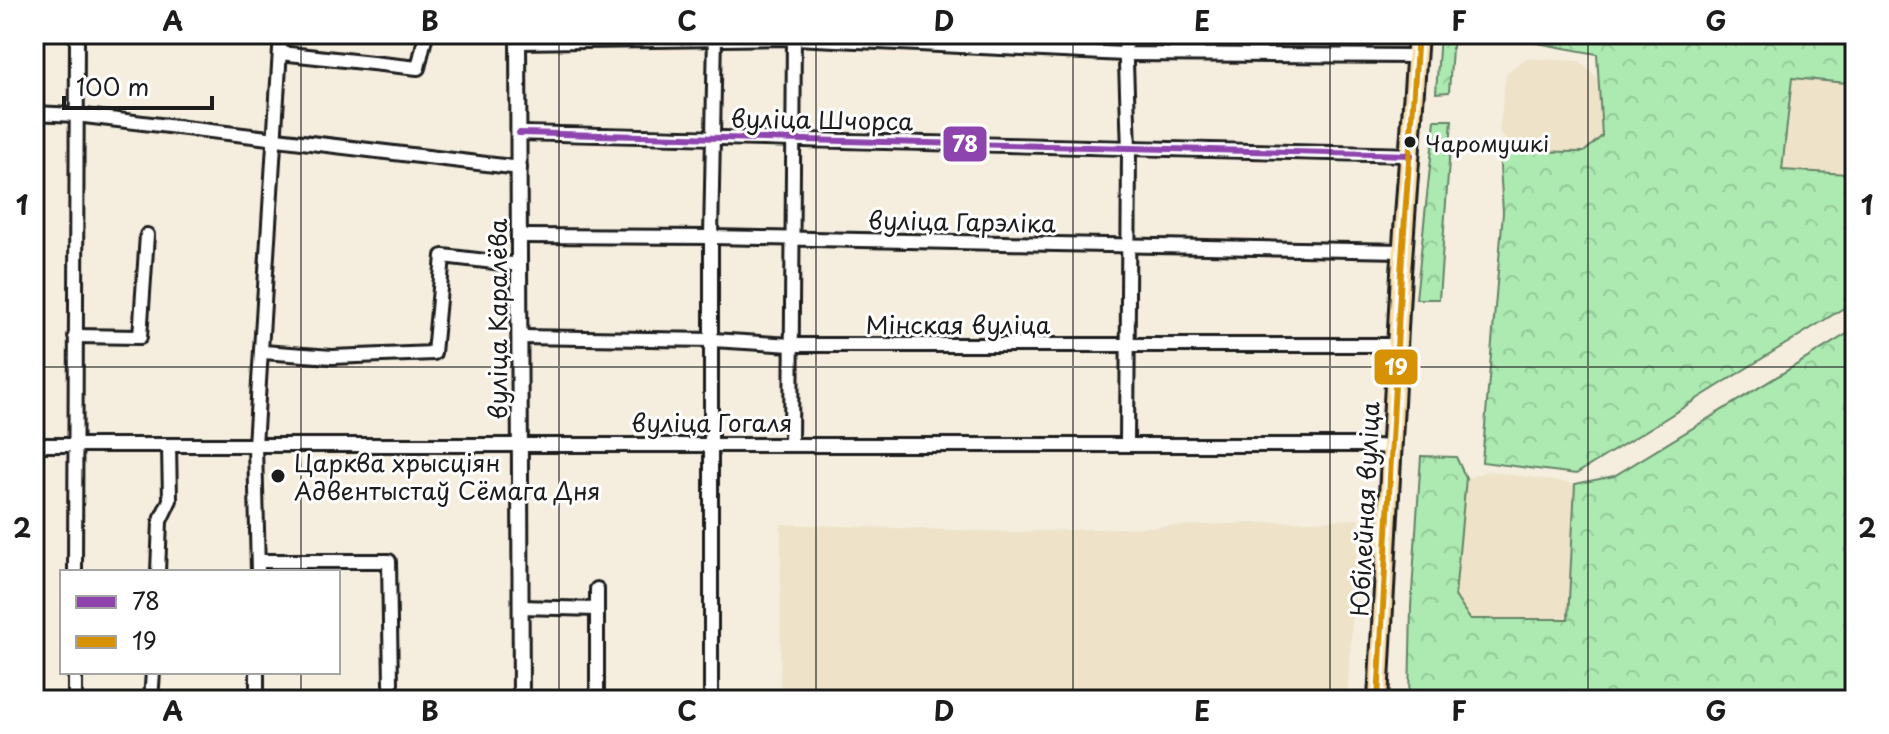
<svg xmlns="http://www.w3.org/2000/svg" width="1889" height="734" font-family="'Playpen Sans',sans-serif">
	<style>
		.built { fill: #eee2c9 }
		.forest { fill: url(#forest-crowns); stroke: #648366; stroke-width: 2; fill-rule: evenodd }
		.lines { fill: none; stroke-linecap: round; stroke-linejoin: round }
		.minor-casing { stroke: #1c1c1c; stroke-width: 18 }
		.tertiary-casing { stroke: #1c1c1c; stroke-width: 20 }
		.primary-casing { stroke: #1c1c1c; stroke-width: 24 }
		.minor { stroke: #fff; stroke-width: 12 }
		.tertiary { stroke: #fff; stroke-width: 14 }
		.primary { stroke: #f9deab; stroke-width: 18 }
		.bus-1-casing { stroke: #fff; stroke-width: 12 }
		.bus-2-casing { stroke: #fff; stroke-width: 12 }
		.bus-1 { stroke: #8e44ad; stroke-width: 6 }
		.bus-2 { stroke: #d69104; stroke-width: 6 }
		.grid { fill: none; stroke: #1c1c1c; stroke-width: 2; stroke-opacity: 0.55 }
		.bus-dot { fill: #1c1c1c; stroke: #fff; stroke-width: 3 }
		.labels { text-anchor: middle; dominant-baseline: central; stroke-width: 6; stroke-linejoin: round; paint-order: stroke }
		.bus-label { font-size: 22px; fill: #1c1c1c; stroke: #fff; text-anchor: start }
		.street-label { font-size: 24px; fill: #1c1c1c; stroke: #fff }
		.poi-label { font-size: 24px; fill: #1c1c1c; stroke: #fff; text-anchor: start }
		.line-badge { stroke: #fff; stroke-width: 3 }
		.badge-label { font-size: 22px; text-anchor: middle; font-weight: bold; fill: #fff }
		.neatline { fill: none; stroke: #1c1c1c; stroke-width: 3 }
		.grid-label { font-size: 26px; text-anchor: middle; font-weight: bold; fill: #1c1c1c }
	</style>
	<defs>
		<pattern id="forest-crowns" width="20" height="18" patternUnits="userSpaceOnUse" patternTransform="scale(2)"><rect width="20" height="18" fill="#aceab1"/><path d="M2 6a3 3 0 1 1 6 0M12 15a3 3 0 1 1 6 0" fill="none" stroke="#93c898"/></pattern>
	</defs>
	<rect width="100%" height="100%" fill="#f5eedf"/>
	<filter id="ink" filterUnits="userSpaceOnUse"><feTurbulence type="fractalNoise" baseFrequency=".0125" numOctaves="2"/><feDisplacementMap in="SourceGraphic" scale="16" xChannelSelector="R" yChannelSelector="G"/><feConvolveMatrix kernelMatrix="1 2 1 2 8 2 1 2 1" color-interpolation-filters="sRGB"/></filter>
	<g filter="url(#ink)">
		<g class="built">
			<path d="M1526,58L1579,61L1599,80L1602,137L1584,152H1520L1499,133L1506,73Z"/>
			<path d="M1792,77L1847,82L1852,97L1848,174L1782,170Z"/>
			<path d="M1488,471L1575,484L1568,619H1470L1455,597L1466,478Z"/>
			<path d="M1359,519L1347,700H780L781,524L1013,532Z"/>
		</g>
		<g class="forest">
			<path d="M1440,34H1453L1449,92L1436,93Z"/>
			<path d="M1514,34H1855V301L1576,474L1482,462L1503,212L1499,151L1584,152L1602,136L1597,54L1516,39ZM1792,78L1847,83L1852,97L1848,174L1782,170Z"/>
			<path d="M1435,120H1452L1439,299H1416Z"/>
			<path d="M1855,329V700H1409L1411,607L1421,456L1456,457L1466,478L1455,596L1470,619H1568L1575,484L1614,476Z"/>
		</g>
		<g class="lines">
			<g class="minor-casing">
				<g id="minor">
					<path d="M1125,34L1129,150L1127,443"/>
					<path d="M518,42L795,38L1124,54L1416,56"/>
					<path d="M280,53L418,68L426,34"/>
					<path d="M34,113L76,115L520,168"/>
					<path d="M519,133L1411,155"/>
					<path d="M520,236L711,237L1403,251"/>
					<path d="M75,336L140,337L147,235"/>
					<path d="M520,337L713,340L791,345H1397"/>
					<path d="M263,352L332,357L434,353L443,256L520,265"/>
					<path d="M791,443L794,34"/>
					<path d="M34,445H1359L1391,447"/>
					<path d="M258,561H389L391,684"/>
					<path d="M75,572L77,34"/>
					<path d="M158,572L160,521L170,500L169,446"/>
					<path d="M258,572L255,445L281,34"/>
					<path d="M520,607L597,609"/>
					<path d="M75,700V672"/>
					<path d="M151,700L153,672"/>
					<path d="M257,700V672"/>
					<path d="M597,700V589"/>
					<path d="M711,700V237L715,34"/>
				</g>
			</g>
			<g class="tertiary-casing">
				<path id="tertiary" d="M518,34L521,700"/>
			</g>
			<g class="primary-casing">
				<path id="primary" d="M1378,700L1401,273L1418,34"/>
			</g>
			<use href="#minor" class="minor"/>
			<use href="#tertiary" class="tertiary"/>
			<use href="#primary" class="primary"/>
			<g class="bus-1-casing">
				<path id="bus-1" d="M519,133L1411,155"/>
			</g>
			<g class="bus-2-casing">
				<path id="bus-2" d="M1378,700L1401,273L1418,34"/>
			</g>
			<use href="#bus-1" class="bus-1"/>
			<use href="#bus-2" class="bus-2"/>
		</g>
	</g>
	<path class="grid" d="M301,34V572M559,34V700M816,34V700M1073,34V700M1330,34V700M1588,34V700M34,367H1855M301,672V700"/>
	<g class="bus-dot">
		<circle cx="1410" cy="142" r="7"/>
		<circle cx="278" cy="476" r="8"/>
	</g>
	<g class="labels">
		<g class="bus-label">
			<text x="1425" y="142">Чаромушкі</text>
		</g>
		<g class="street-label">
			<text transform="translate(822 119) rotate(1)">вуліца Шчорса</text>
			<text transform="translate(962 221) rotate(1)">вуліца Гарэліка</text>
			<text transform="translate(497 319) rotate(-90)">вуліца Каралёва</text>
			<text x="958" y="324">Мінская вуліца</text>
			<text x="712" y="422">вуліца Гогаля</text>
			<text transform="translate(1364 509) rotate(-87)">Юбілейная вуліца</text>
		</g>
		<g class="poi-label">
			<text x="294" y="462">Царква хрысціян<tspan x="294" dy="28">Адвентыстаў Сёмага Дня</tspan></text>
		</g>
	</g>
	<g class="line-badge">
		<rect x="942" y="125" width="46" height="38" rx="8" fill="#8e44ad"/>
		<rect x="1373" y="348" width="46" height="38" rx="8" fill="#d69104"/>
	</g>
	<g class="badge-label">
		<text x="965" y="152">78</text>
		<text x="1396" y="375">19</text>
	</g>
	<rect width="1889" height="734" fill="none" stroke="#fff" stroke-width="88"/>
	<rect x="60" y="570" width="280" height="104" fill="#ffffff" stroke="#a4a4a4" stroke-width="2"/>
	<rect x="76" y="596" width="40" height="12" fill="#8e44ad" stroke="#a4a4a4" stroke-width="2"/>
	<text x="132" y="610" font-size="24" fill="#1c1c1c">78</text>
	<rect x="76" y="636" width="40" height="12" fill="#d69104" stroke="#a4a4a4" stroke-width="2"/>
	<text x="132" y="650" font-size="24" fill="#1c1c1c">19</text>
	<path d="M64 96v12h148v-12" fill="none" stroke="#1c1c1c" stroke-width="4"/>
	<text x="76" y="96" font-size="24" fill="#1c1c1c" stroke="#ffffff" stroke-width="6" paint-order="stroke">100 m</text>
	<rect x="44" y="44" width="1801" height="646" class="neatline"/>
	<g class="grid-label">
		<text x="173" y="31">A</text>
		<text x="430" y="31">B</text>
		<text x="687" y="31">C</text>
		<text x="944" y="31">D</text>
		<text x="1202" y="31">E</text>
		<text x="1459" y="31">F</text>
		<text x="1716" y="31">G</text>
		<text x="22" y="215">1</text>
		<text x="1867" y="215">1</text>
		<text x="22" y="538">2</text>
		<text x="1867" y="538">2</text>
		<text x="173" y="721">A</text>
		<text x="430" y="721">B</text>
		<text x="687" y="721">C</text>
		<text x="944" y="721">D</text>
		<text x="1202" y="721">E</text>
		<text x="1459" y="721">F</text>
		<text x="1716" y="721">G</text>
	</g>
</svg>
